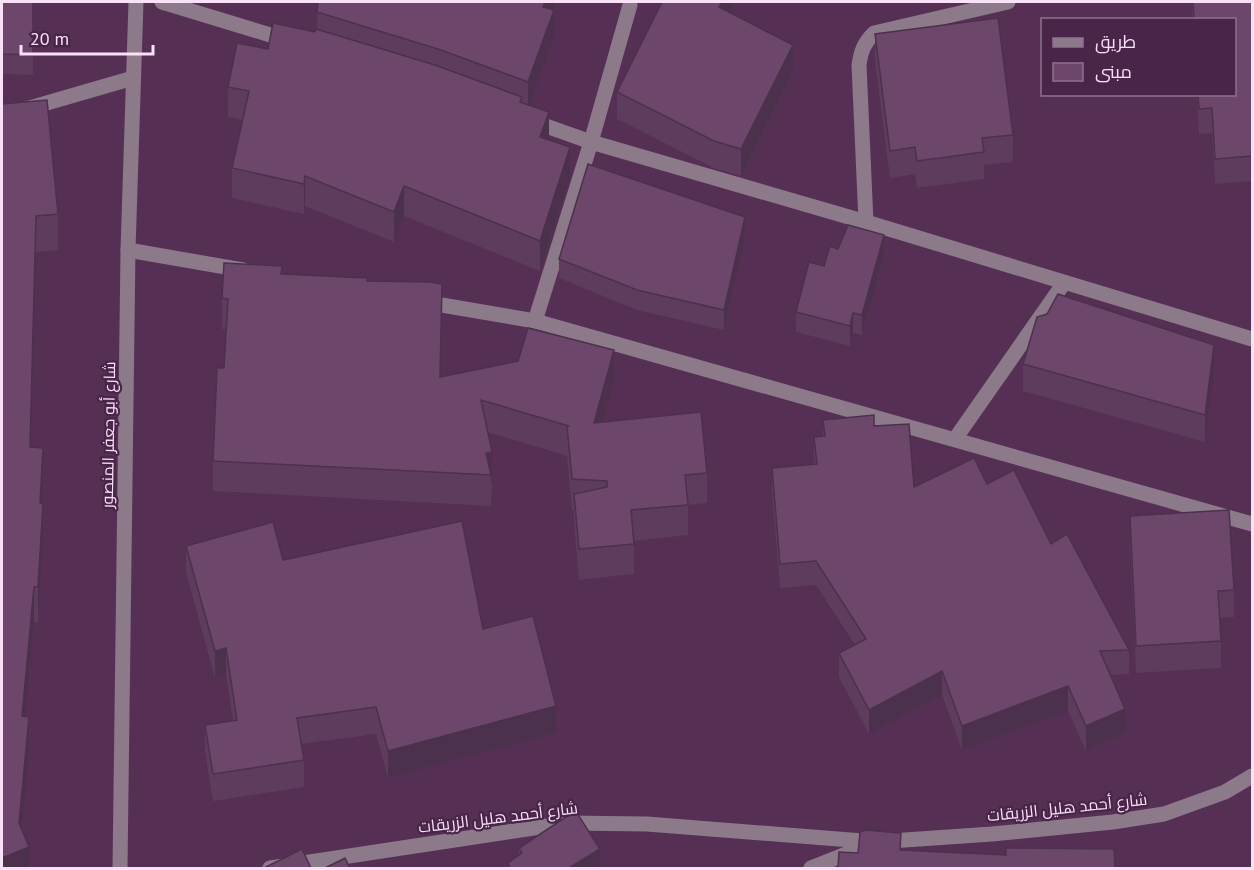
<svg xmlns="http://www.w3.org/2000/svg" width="1254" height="870" font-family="'PT Sans',Cairo,sans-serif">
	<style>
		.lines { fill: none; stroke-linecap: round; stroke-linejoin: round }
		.minor { stroke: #8c798a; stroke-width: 15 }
		.wall { fill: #5e3c5d }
		.shaded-wall { fill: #4c314c }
		.building { fill: #6d466c; stroke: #4c314c; stroke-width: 1.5 }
		.labels { text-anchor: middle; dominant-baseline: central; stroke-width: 4.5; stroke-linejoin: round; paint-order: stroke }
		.street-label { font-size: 16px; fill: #f9e2f8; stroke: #492549 }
	</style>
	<rect width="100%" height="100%" fill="#552f54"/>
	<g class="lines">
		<g class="minor">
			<path d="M162,2L290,41"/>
			<path d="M2,116L133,78"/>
			<path d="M532,121L591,142L866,222L1252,339"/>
			<path d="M866,222L859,65C861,51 864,43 874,33L1008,2"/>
			<path d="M128,250L243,270"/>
			<path d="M424,302L535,321L1252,524"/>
			<path d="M535,321L591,142L630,5"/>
			<path d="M955,439L1064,283"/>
			<path d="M120,868L128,250L136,2"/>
			<path d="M270,868L567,823L647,824L876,842L992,834L1113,822L1164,814L1225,792L1252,776"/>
			<path d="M811,868L874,843"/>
		</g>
	</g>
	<g class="wall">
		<path d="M2,2H33V75L2,74Z"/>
		<path d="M318,2H556L553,10L554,37L529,105L570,177L540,271L404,216L394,242L305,206L304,214L232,198V168L243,120L228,117V87L268,49L315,32L317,30Z"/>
		<path d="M1192,2H1252V181L1215,184L1212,133L1199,134L1197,94H1234V20H1192Z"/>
		<path d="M729,13L793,72L741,176L714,168L617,119V92Z"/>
		<path d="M875,34L1013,135V162L984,165V179L917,188L915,174L890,178L875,61Z"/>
		<path d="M2,104L58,214V250L36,252L31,447L43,483L42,504L43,539L38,622H34L25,717L29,753L22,830L29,868H2Z"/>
		<path d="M745,237L724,330L637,310L559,278V259Z"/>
		<path d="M838,249L884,254L862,335L853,333L850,346L796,332V312L824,266Z"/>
		<path d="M282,274L368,281L442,315L441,377L614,381L603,422L707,473V503L688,505V535L634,541V574L579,580L574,524V510H572L567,456L488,432L492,483L491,506L213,491V461L224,368L226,329H222V298Z"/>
		<path d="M1023,364L1214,372L1205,442L1023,391Z"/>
		<path d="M823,420L874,426L914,487L987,484L1051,544L1129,650V674L1110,675L1125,733L1086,751L1068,711L962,750L942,695L869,734L839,677V653L855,645L816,585L780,588L772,492V468L814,464V437L823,436Z"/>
		<path d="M1130,516L1234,590V617L1219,618L1221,641V668L1136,673L1130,543Z"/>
		<path d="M186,546L283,560L483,629L556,733L388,778L376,734L301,744L304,760V787L213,801L205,752V725L233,721L226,675L215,678L186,573Z"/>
		<path d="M519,848L600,868H508V863L519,855Z"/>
	</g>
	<g class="shaded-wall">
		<path d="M545,2H556L543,34V7Z"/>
		<path d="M722,2H734L719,35V7Z"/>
		<path d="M554,10V37L528,109V82Z"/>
		<path d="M793,45V72L741,176V149Z"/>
		<path d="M549,112V142L540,137Z"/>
		<path d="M570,147V177L540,271V241Z"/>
		<path d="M305,176V206L304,214V184Z"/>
		<path d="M404,186V216L394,242V212Z"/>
		<path d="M36,216V252L30,483V447Z"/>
		<path d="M745,217V237L724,330V310Z"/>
		<path d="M884,235V254L862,335V315Z"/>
		<path d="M442,284V315L440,408V377Z"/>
		<path d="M853,313V333L850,346V326Z"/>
		<path d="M1214,345V372L1205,442V415Z"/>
		<path d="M614,350V381L594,454V423Z"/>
		<path d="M43,448V483L40,539V503Z"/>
		<path d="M492,452V483H491V475L486,453Z"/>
		<path d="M43,504V539L38,622V587Z"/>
		<path d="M34,587V622L22,752V716Z"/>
		<path d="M226,648V675L215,678V651Z"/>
		<path d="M942,671V695L869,734V710Z"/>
		<path d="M1068,686V711L962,750V726Z"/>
		<path d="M556,706V733L388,778V751Z"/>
		<path d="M1125,709V733L1086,751V726Z"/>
		<path d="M29,717V753L20,851L29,847V868H2V858L19,823Z"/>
		<path d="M600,849V868H569Z"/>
	</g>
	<g class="building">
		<path d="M2,2H33V55L2,54Z"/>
		<path d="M318,2H545L543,7L554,10L528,82L441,50L317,12Z"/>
		<path d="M662,2H722L719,7L793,45L741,149L714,141L617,92Z"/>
		<path d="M1193,2H1252V156L1215,159L1212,108L1199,109L1198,94H1234V20H1194Z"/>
		<path d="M998,18L1013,135L982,138L984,152L917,161L915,147L890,151L875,34Z"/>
		<path d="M273,23L315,32L316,29L435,65L522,97L520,102L549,112L540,137L570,147L540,241L404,186L394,212L305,176L304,184L232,168L249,91L228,87L237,43L268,49Z"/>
		<path d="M47,100L58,214L36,216L30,447L43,448L40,503L43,504L38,587H34L22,716L29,717L19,823L29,847L2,858V104Z"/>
		<path d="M588,164L745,217L724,310L637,290L559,259Z"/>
		<path d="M848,225L884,235L862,315L853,313L850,326L796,312L809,262L824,266L830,246L838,249Z"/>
		<path d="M224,263L282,266L281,274L368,278L367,281L430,282L442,284L440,377L518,361L528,328L614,350L594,423L701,412L707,473L685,475L688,505L631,510L634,544L579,549L574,494L607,487V481L572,479L567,426H569L481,400L492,452L486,453L491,475L213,461L217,368H224L228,299L222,298Z"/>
		<path d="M1058,294L1214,345L1205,415L1023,364L1037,317L1047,314Z"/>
		<path d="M874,415V426L909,424L914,487L974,458L987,484L1014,470L1051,544L1067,534L1129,650L1100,651L1125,709L1086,726L1068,686L962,726L942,671L869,710L839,653L866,639L816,561L780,564L772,468L817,464L814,437L825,436L823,420Z"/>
		<path d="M1229,510L1234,590L1218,591L1221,641L1136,646L1130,516Z"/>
		<path d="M462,521L483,629L533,616L556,706L388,751L376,707L297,718L304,760L213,774L205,725L237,720L226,648L215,651L186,546L273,522L283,560Z"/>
		<path d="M572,813H577L600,849L569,868H510L508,863L522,853L519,848Z"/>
		<path d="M865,830L901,833L900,850L1006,855V848L1114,849L1115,868H838L839,852L858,853L860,832Z"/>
		<path d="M302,849L311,868H264Z"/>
		<path d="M345,858L350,868H325Z"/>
	</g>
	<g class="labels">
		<g class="street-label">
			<text transform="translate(108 435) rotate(-89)">شارع أبو جعفر المنصور</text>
			<text transform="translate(1067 807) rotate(-6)">شارع أحمد هليل الزريقات</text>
			<text transform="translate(498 817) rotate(-7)">شارع أحمد هليل الزريقات</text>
		</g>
	</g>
	<rect width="1254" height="870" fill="none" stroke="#f9e2f8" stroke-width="6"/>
	<rect x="1041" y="18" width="195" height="78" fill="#492549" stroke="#8f718f" stroke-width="1.5"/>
	<rect x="1053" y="38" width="30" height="9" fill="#8c798a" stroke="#8f718f" stroke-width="1.5"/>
	<text x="1095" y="48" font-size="18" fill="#f9e2f8">طريق</text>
	<rect x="1053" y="63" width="30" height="18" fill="#6d466c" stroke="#8f718f" stroke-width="1.5"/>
	<text x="1095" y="78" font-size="18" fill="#f9e2f8">مبنى</text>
	<path d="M21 45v9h132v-9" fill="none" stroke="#f9e2f8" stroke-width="3"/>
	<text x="30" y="45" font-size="18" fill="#f9e2f8" stroke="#492549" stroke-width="4.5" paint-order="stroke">20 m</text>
</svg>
